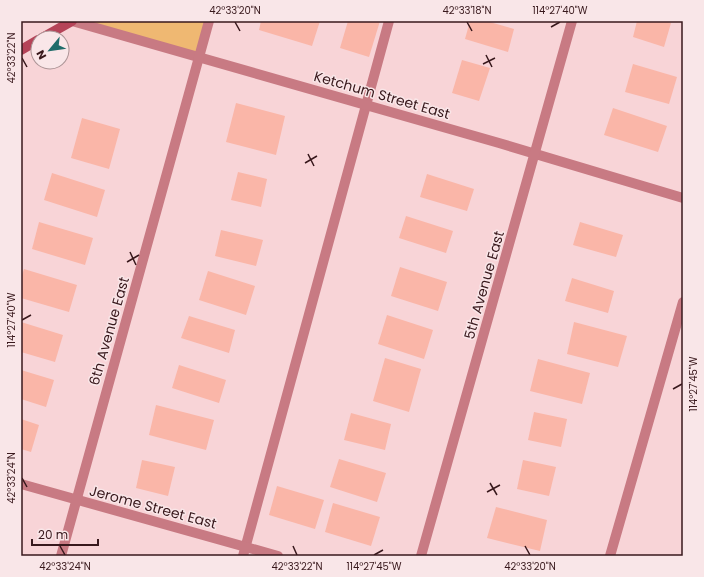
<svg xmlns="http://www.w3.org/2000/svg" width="704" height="577" font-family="Poppins,sans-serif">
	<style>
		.green { fill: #efb872 }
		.building { fill: #fab6a8 }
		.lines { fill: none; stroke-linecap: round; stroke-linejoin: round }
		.lane { stroke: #c87a83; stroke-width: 10 }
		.street { stroke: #c87a83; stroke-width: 10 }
		.secondary { stroke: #b54358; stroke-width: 10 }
		.ticks { fill: none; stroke: #38181c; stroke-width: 1.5 }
		.labels { text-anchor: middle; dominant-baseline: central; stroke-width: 3; stroke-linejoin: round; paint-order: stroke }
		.street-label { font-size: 14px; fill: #38181c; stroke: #f9e6e8 }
		.neatline { fill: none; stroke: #38181c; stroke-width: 1.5 }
		.ticks-label { font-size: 10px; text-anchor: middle; fill: #38181c }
	</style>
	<rect width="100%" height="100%" fill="#f8d4d7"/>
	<path class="green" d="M72,21H209L199,58Z"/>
	<g class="building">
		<path d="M261,21H320L312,46L259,30Z"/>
		<path d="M348,21H380L369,57L340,48Z"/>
		<path d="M470,21H486L514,29L508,52L465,39Z"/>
		<path d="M637,21H665L671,23L664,47L633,37Z"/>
		<path d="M462,60L490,68L479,101L452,93Z"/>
		<path d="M633,64L677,77L669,104L625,92Z"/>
		<path d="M236,103L285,116L276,155L226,142Z"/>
		<path d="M613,108L667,126L658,152L604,135Z"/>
		<path d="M82,118L120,129L109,169L71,158Z"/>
		<path d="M238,172L267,179L261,207L231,200Z"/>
		<path d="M52,173L105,190L97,217L44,200Z"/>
		<path d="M427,174L474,189L467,211L420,197Z"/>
		<path d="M406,216L453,231L446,253L399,238Z"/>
		<path d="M39,222L93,238L85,265L32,249Z"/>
		<path d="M580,222L623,235L616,257L573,245Z"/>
		<path d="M221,230L263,240L256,266L215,256Z"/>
		<path d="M400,267L447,282L438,311L391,296Z"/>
		<path d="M24,269L77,285L69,312L21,298V278Z"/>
		<path d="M208,271L255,286L246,315L199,300Z"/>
		<path d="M572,278L614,291L608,313L565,301Z"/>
		<path d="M387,315L433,330L424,359L378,344Z"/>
		<path d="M189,316L235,330L229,353L181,338Z"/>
		<path d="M21,322L63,335L55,362L21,352Z"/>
		<path d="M574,322L627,336L618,367L567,354Z"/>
		<path d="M385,358L421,369L409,412L373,401Z"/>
		<path d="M538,359L590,373L582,404L530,391Z"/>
		<path d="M179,365L226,380L219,403L172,388Z"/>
		<path d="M21,370L54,380L46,407L21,399Z"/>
		<path d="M156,405L214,420L206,450L149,435Z"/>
		<path d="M534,412L567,419L561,447L528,440Z"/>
		<path d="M351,413L391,424L385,450L344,440Z"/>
		<path d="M21,419L39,425L31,452L21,449Z"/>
		<path d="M339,459L386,473L377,502L330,487Z"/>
		<path d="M142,460L175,467L168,496L136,488Z"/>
		<path d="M523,460L556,467L549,496L517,489Z"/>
		<path d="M277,486L324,500L315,529L269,515Z"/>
		<path d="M333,503L380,517L371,546L325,532Z"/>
		<path d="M496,507L547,520L540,551L487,538Z"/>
	</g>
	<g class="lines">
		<g class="lane">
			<path d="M243,556L389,21"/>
			<path d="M610,556L683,302"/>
		</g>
		<g class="street">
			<path d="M72,21L499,143L683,198"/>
			<path d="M21,484L278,556"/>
			<path d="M61,556L209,21"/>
			<path d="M421,556L572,21"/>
		</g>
		<g class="secondary">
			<path d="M42,38L72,21"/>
			<path d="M21,50L38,40"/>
		</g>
	</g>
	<path class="ticks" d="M235,22L240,31M467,22L472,31M551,27L560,22M486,55L492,67M22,58L27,67M483,64L495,58M308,154L314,166M305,163L317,156M130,252L136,265M127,262L139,255M22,320L31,315M673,389L682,384M22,478L27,487M490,483L497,495M487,492L500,485M60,546L65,555M293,546L297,555M525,546L530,555M374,555L383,550"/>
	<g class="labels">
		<g class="street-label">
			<text transform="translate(382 95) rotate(16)">Ketchum Street East</text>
			<text transform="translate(484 285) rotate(-74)">5th Avenue East</text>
			<text transform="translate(109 331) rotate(-74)">6th Avenue East</text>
			<text transform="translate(153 507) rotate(15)">Jerome Street East</text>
		</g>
	</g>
	<rect width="704" height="577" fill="none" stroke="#f9e6e8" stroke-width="44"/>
	<g transform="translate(50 50) rotate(241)"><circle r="19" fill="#f9e6e8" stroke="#ac9496"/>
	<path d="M0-3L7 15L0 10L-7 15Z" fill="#206c6a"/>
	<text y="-6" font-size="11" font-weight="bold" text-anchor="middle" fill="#38181c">N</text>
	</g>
	<path d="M32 539v6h66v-6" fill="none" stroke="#38181c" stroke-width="2"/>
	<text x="38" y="539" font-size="12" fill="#38181c" stroke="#f9e6e8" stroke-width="3" paint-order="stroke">20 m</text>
	<rect x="22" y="22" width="660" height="533" class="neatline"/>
	<g class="ticks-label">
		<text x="235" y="14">42°33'20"N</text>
		<text x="467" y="14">42°33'18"N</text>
		<text x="560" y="14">114°27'40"W</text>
		<text transform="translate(11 58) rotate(-90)" y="4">42°33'22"N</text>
		<text transform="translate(11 320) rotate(-90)" y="4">114°27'40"W</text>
		<text transform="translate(693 384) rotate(-90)" y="4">114°27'45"W</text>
		<text transform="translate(11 478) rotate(-90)" y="4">42°33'24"N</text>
		<text x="65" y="570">42°33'24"N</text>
		<text x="297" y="570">42°33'22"N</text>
		<text x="374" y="570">114°27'45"W</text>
		<text x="530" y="570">42°33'20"N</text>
	</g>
</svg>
